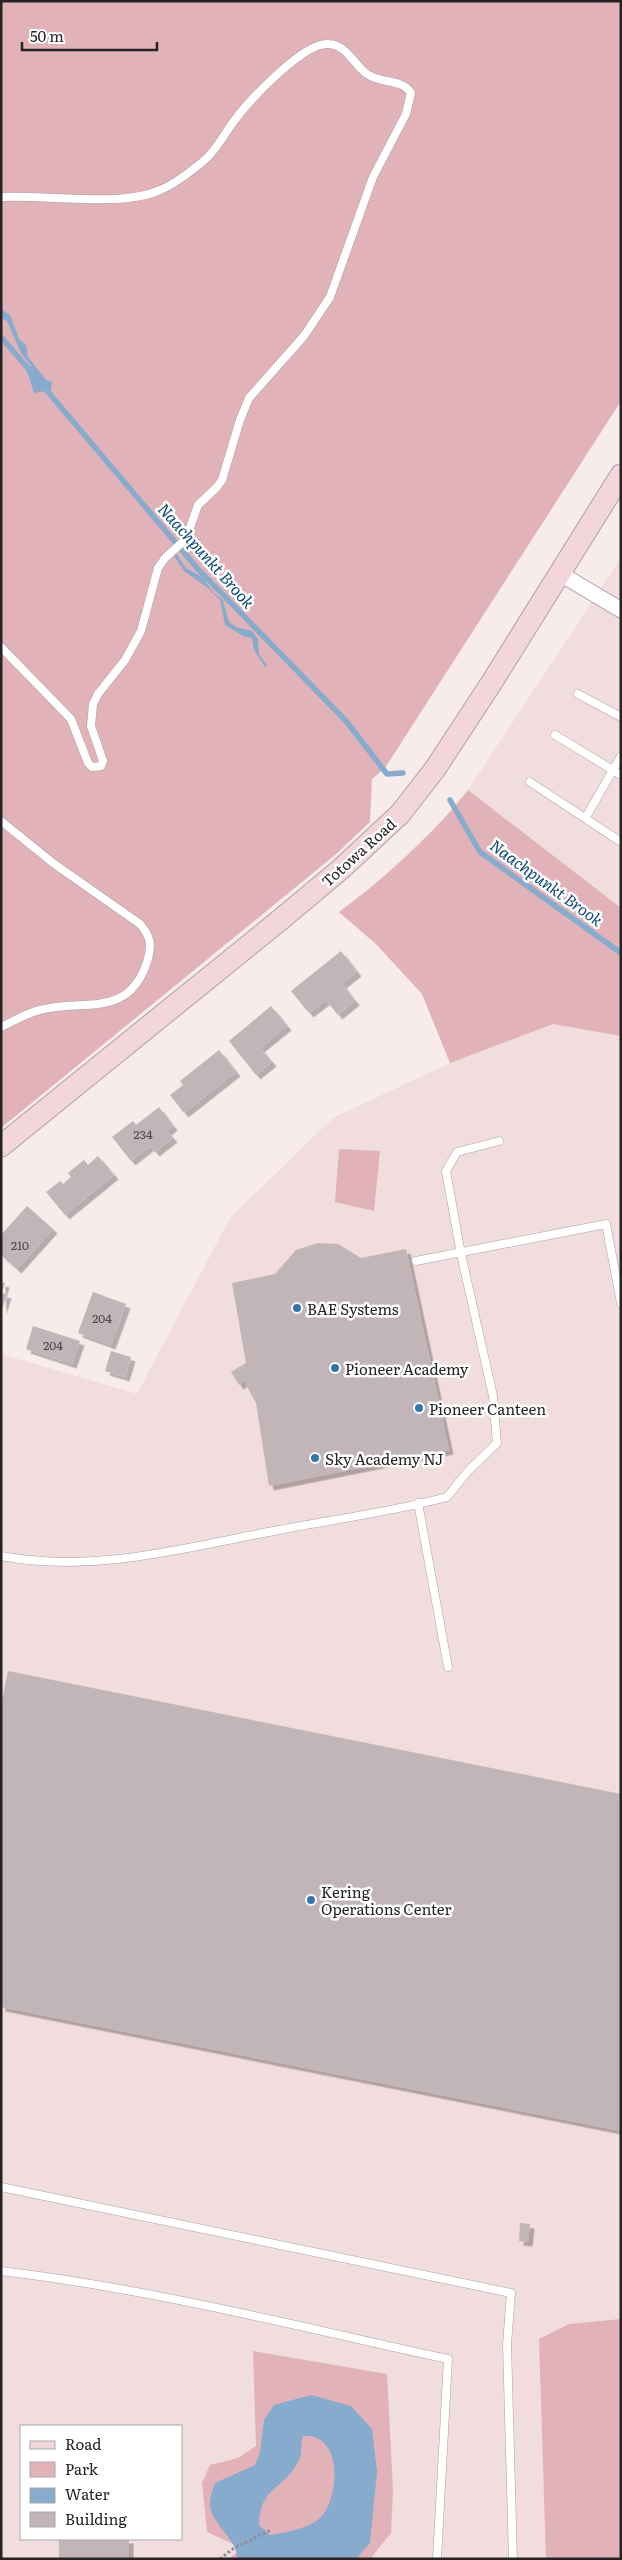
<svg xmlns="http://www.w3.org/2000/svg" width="622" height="2560" font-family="Literata,serif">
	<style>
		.built { fill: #f1dcde; fill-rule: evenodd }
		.green { fill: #e1b3b9 }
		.water { fill: #86abcd; fill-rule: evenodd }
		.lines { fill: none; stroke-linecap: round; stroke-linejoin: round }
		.stream { stroke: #86abcd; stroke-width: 5.5 }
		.building { fill: #c1b5b7; filter: url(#shadow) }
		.service-casing { stroke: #aca1a2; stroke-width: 9 }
		.minor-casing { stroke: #aca1a2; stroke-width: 17 }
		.secondary-casing { stroke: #aca1a2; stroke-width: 23 }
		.path { stroke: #958c8d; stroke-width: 3; stroke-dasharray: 2.5 2.5; stroke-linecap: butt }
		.service { stroke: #fff; stroke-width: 8 }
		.minor { stroke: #fff; stroke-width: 15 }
		.secondary { stroke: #f2d6db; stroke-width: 21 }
		.poi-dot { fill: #3275ab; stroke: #fff; stroke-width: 2 }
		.labels { text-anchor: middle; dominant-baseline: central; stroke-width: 5; stroke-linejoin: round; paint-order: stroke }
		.number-label { font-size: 12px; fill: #4e4748 }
		.street-label { font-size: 15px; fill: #272223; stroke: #fff }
		.poi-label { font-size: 15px; fill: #272223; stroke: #fff; text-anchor: start }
		.water-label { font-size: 16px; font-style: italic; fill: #0d4a75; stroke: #fff }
	</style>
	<defs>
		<filter id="shadow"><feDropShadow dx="4.5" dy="4.5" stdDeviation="0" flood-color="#0004"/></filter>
	</defs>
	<rect width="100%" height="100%" fill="#f7ebec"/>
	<path class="built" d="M621,558V2559H1V1354L137,1394L230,1218L333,1118L450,1063L422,994L377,945L339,912L371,888L449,814L468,790ZM21,2426H181V2539H21Z"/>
	<g class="green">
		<path d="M1,1H621V401L385,768L372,779L370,822L335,855L1,1128Z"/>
		<path d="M468,790L621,908V1036L553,1024L450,1063L422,994L377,945L339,912C386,877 432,836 468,790Z"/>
		<path d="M339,1149L380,1151L374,1211L335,1202Z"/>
		<path d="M621,2319V2559H546L539,2339L569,2324Z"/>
		<path d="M253,2351L387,2374L393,2490L391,2533L370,2559H229L238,2551L233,2544L207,2532L202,2483L210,2465L238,2458L256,2446Z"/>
	</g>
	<g class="water">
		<path d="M1,309L10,315L19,339L26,345L28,357L46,380L52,382L51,390L34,393L27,371L31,366L21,353L7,321L1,318Z"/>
		<path d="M176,553L186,568L202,577L213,592L223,600L229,622L236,627L252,631L258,639L259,654L267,665L266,668L254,650L252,638L245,637L225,625L220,600L208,588L184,571L174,556Z"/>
		<path d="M311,2395L351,2406L372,2429L377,2472L370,2543L356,2559H237C238,2538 210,2525 210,2503C210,2497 213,2489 215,2483L255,2465L260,2452L264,2420L274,2405ZM303,2436C343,2433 340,2496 321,2517C311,2528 284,2533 270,2535L259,2525C260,2486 283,2491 298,2462C303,2455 300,2444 303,2436Z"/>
	</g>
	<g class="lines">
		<g class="stream">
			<path d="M1,337L32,373"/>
			<path d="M43,386L197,568L346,721L387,774L403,773"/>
			<path d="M450,800L480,852L621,953"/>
		</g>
	</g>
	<g class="building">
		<path d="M341,951L357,972L342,984L355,1001L338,1015L326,1000L309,1013L291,991Z"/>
		<path d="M271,1006L287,1026L260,1048L272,1062L256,1075L229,1041Z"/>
		<path d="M219,1050L236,1072L184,1113L170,1095L183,1085L180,1081Z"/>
		<path d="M159,1107L173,1126L167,1131L173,1138L155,1152L150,1146L131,1161L112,1137L133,1121L136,1125Z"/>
		<path d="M98,1156L114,1175L65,1215L46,1192L60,1181L63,1184L71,1177L68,1173L84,1160L88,1165Z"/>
		<path d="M27,1206L53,1229L17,1269L1,1255V1235Z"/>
		<path d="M318,1243L338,1244L361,1258L406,1249L449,1450L269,1486L256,1403L244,1381L239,1385L231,1372L246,1363L232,1283L275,1274L296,1250Z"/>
		<path d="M1,1282L5,1283L2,1293L7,1294L2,1310Z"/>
		<path d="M93,1292L126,1304L111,1345L78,1333Z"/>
		<path d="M33,1326L80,1341L72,1364L26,1349Z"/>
		<path d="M111,1351L131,1357L125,1377L105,1371Z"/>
		<path d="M8,1671L621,1794V2131L1,2007V1705Z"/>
		<path d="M520,2223L530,2224L528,2242L519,2241Z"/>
		<rect x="59" y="2539" width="70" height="20"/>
	</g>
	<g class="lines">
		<g class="service-casing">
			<g id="service">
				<path d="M1,197C47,194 120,208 160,190C176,184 194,169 207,158C218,147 225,133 234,121C249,101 304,41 329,44C347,45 354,65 367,74C381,84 401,78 411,93L406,114L373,177L330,297L304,336L249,398L240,420L222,480L217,487L198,505L186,539L165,558L158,568L141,631L125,660L98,694L93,704L91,726L103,761L101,766L92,767L88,763L71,719L1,647"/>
				<path d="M578,694L621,717"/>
				<path d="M555,735L621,775"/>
				<path d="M530,782L621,842"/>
				<path d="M586,817L621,756"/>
				<path d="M1,821L53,863L140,924C151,937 152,945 147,962C128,1020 83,998 40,1010C27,1013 14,1021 1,1027"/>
				<path d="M416,1261L606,1224L621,1303"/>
				<path d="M418,1503L448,1667"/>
				<path d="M1,1556C95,1574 187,1547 279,1530C335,1519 392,1512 447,1497L468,1471L497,1443L493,1396L461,1254L446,1171L457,1152L499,1141"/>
				<path d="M1,2187L511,2293L507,2344L513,2559"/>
				<path d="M1,2271C152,2289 300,2327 448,2359L437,2559"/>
			</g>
		</g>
		<g class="minor-casing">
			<path id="minor" d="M559,573L621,610"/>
		</g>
		<g class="secondary-casing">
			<path id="secondary" d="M1,1146L280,920L341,869L400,814L435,769L492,682L621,475"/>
		</g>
		<path class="path" d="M220,2559L234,2548L271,2530"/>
		<use href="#service" class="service"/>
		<use href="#minor" class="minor"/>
		<use href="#secondary" class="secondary"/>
	</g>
	<g class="poi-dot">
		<circle cx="297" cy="1308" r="5"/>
		<circle cx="335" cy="1368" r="5"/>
		<circle cx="419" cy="1408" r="5"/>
		<circle cx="315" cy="1458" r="5"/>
		<circle cx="311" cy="1900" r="5"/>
	</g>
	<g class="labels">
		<g class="number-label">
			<text x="143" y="1134">234</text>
			<text x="20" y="1245">210</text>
			<text x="102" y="1318">204</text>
			<text x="53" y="1345">204</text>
		</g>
		<g class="street-label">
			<text transform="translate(358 852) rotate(-42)">Totowa Road</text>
		</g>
		<g class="poi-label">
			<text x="307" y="1308">BAE Systems</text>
			<text x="345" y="1368">Pioneer Academy</text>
			<text x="429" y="1408">Pioneer Canteen</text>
			<text x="325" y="1458">Sky Academy NJ</text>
			<text x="321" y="1891">Kering<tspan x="321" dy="17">Operations Center</tspan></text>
		</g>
		<g class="water-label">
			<text transform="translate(207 555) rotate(48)">Naachpunkt Brook</text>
			<text transform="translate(547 882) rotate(36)">Naachpunkt Brook</text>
		</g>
	</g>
	<rect width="622" height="2560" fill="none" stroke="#272223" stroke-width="5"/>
	<rect x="20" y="2425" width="162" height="115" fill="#ffffff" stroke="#a9a7a7"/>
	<rect x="30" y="2441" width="25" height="8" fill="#f2d6db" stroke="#a9a7a7"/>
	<text x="65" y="2450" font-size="15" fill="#272223">Road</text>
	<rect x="30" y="2462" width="25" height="15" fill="#e1b3b9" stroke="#a9a7a7"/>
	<text x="65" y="2475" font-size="15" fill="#272223">Park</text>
	<rect x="30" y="2488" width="25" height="15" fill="#86abcd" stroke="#a9a7a7"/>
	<text x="65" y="2500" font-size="15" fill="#272223">Water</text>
	<rect x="30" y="2512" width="25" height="15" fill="#c1b5b7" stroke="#a9a7a7"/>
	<text x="65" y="2525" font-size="15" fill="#272223">Building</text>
	<path d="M22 42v8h135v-8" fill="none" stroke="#272223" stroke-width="2.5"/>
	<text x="30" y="42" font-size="15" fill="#272223" stroke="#ffffff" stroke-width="4" paint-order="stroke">50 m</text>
</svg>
